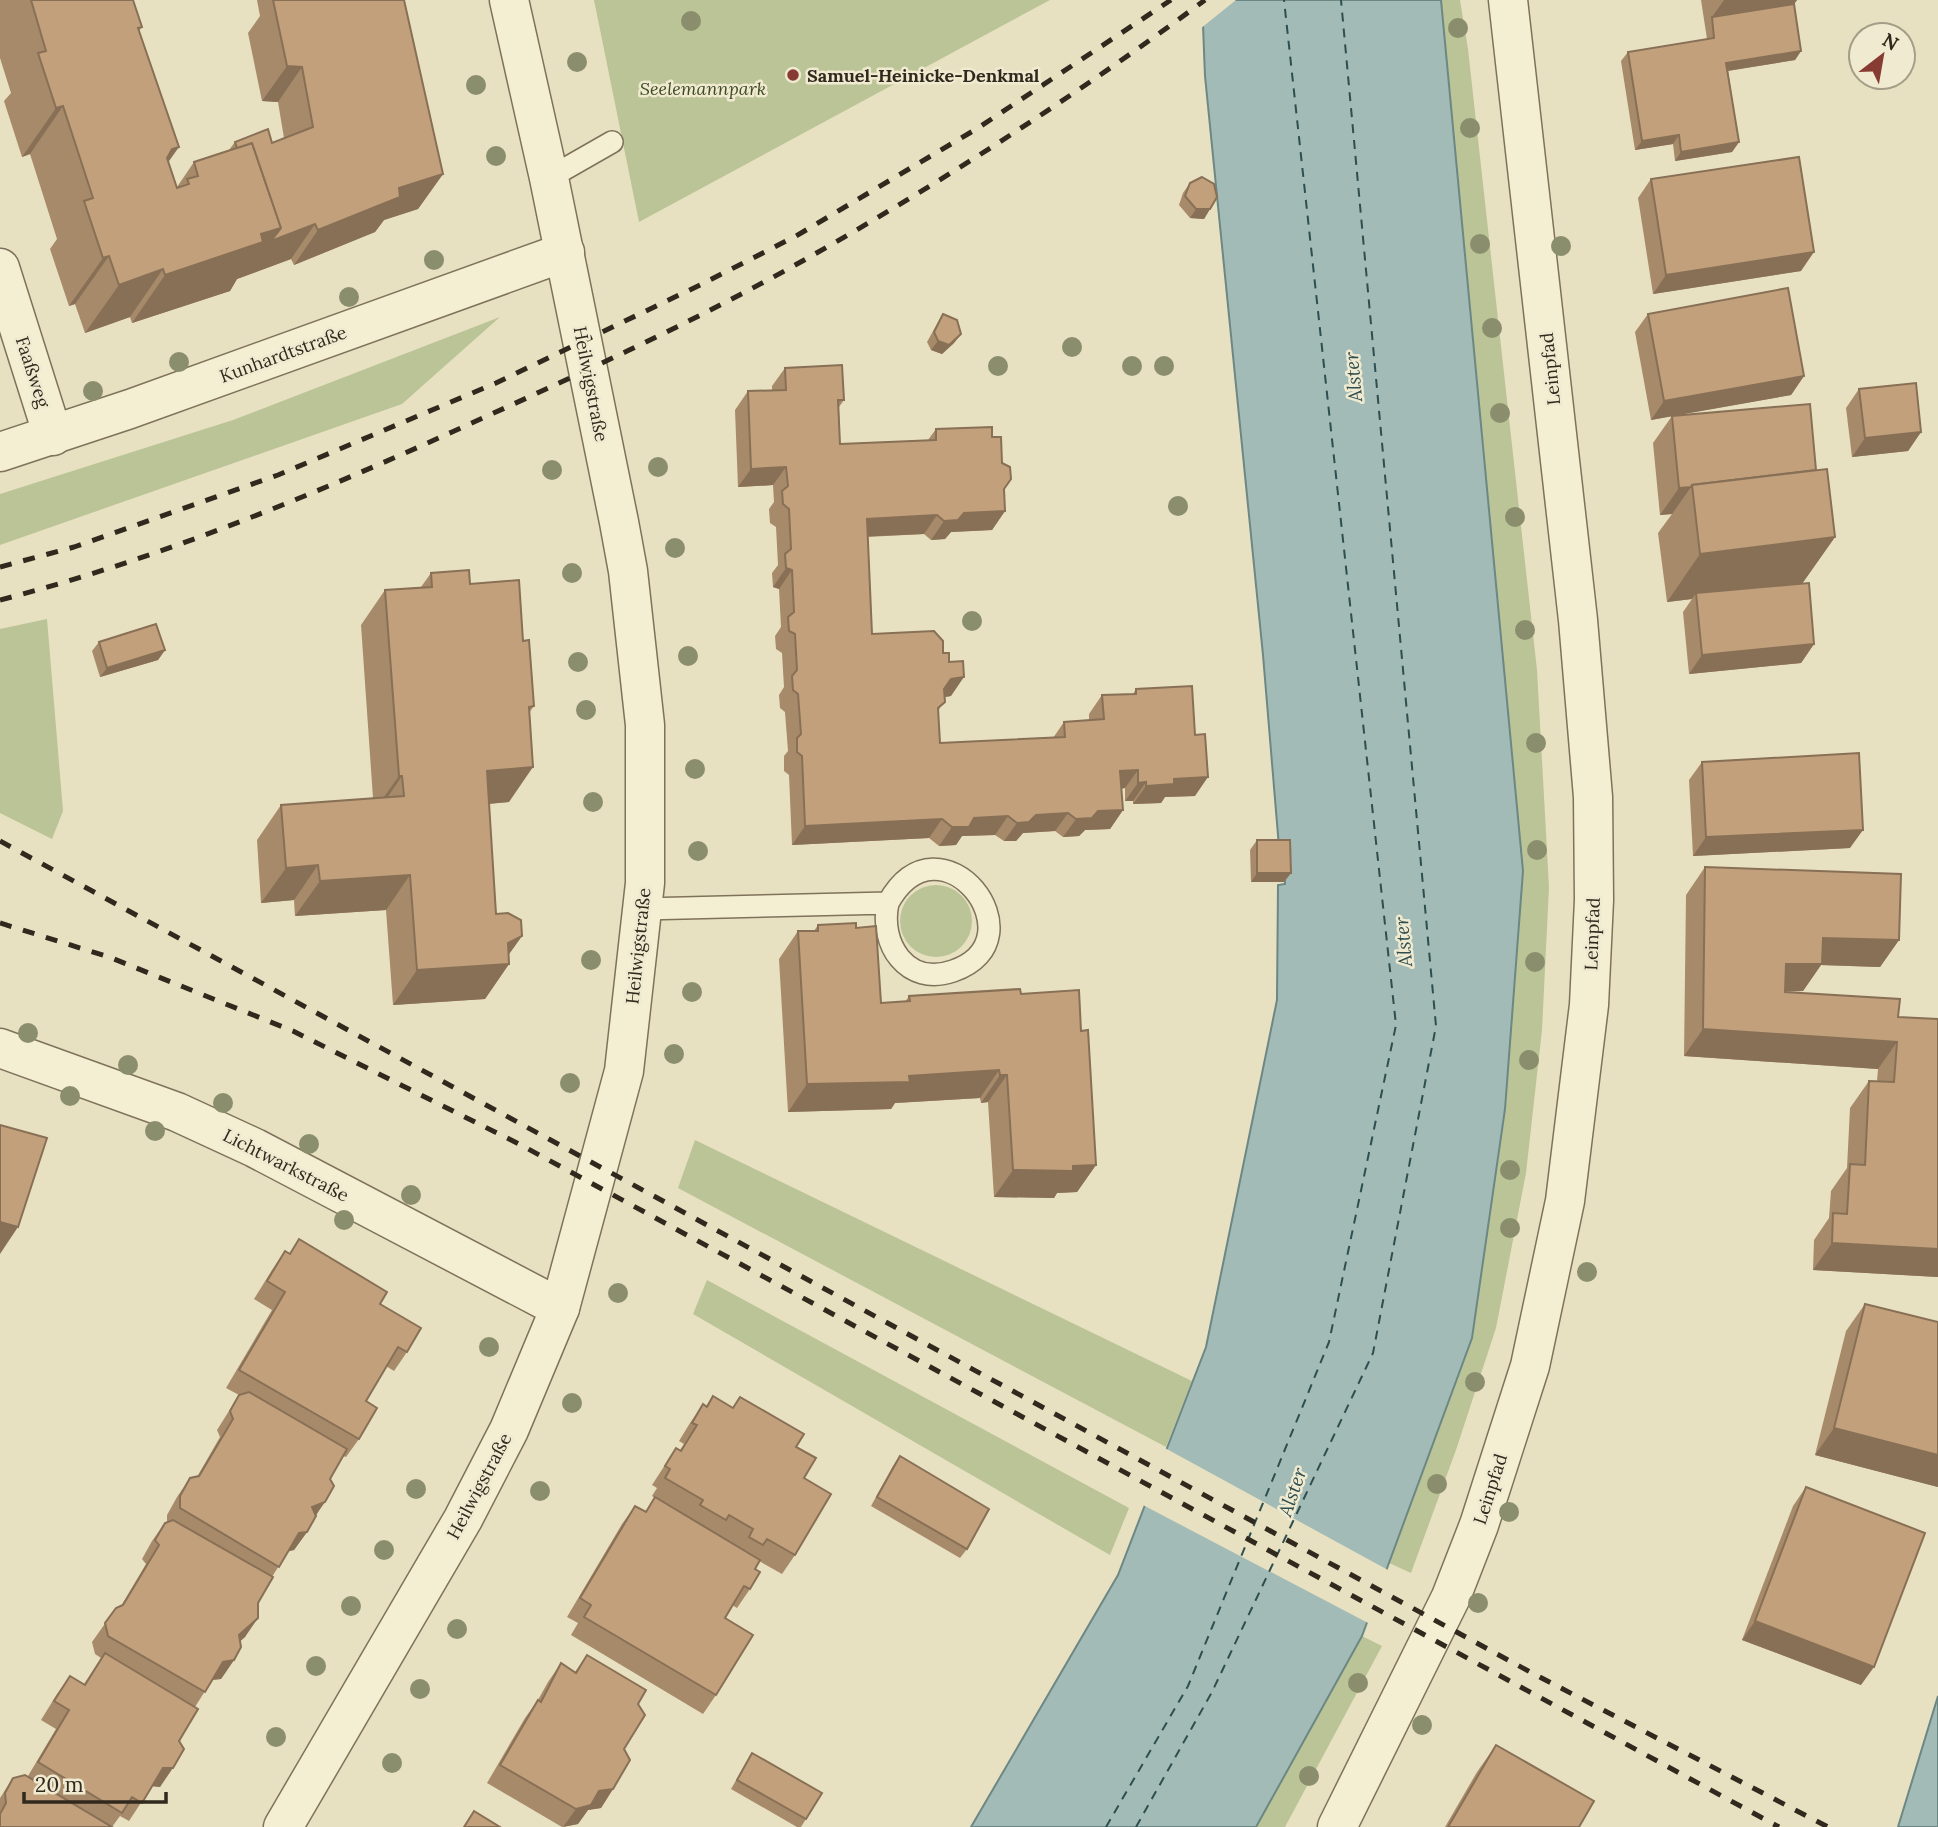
<svg xmlns="http://www.w3.org/2000/svg" width="1938" height="1827" font-family="Lora,serif">
	<style>
		.green { fill: #bac497 }
		.water { fill: #a3bbb7; stroke: #6c8784; stroke-width: 2 }
		.pier { fill: #e8e1c1 }
		.lines { fill: none; stroke-linecap: round; stroke-linejoin: round }
		.ferry { stroke: #2e4e4f; stroke-width: 2; stroke-dasharray: 9 7; stroke-linecap: butt }
		.lane-casing { stroke: #7f725b; stroke-width: 24 }
		.street-casing { stroke: #7f725b; stroke-width: 41 }
		.lane { stroke: #f4eed3; stroke-width: 21 }
		.street { stroke: #f4eed3; stroke-width: 38 }
		.rail { stroke: #31291d; stroke-width: 5; stroke-dasharray: 12 12; stroke-linecap: butt }
		.tree { fill: #8a8e6c }
		.wall { fill: #a78a6a }
		.shaded-wall { fill: #887056 }
		.building { fill: #c2a07b; stroke: #887056; stroke-width: 2 }
		.poi-dot { fill: #873b32; stroke: #f0ead0; stroke-width: 2.5 }
		.labels { text-anchor: middle; dominant-baseline: central; stroke-width: 5; stroke-linejoin: round; paint-order: stroke }
		.poi-label { font-size: 18px; font-weight: bold; fill: #31291d; stroke: #f0ead0; text-anchor: start }
		.park-label { font-size: 18px; font-style: italic; fill: #3e4b26; stroke: #f0ead0 }
		.street-label { font-size: 18px; fill: #31291d; stroke: #f0ead0 }
		.water-label { font-size: 19px; font-style: italic; fill: #2e4e4f; stroke: #f0ead0 }
	</style>
	<rect width="100%" height="100%" fill="#e8e1c1"/>
	<g class="green">
		<path d="M594,0H1050L639,222Z"/>
		<path d="M1441,0H1460L1468,49L1537,670L1549,887L1542,1030L1526,1173L1496,1328L1456,1450L1411,1573L1387,1562L1398,1540L1472,1338L1523,871Z"/>
		<path d="M500,317L402,404L0,545V494L233,420Z"/>
		<path d="M47,619L63,811L52,839L0,813V629Z"/>
		<circle cx="936" cy="921" r="36"/>
		<path d="M695,1140L1192,1381L1166,1447L678,1188Z"/>
		<path d="M707,1280L1129,1508L1110,1555L693,1314Z"/>
		<path d="M1362,1636L1382,1646L1285,1827H1256Z"/>
	</g>
	<g class="water">
		<path d="M1202,0H1441L1523,871L1505,1109L1472,1338L1362,1636L1256,1827H971L1118,1575L1206,1347L1277,1000L1278,885L1285,884L1284,848L1279,847L1263,655L1205,76Z"/>
		<path d="M1938,1696V1827H1898Z"/>
	</g>
	<g class="pier">
		<path d="M1199,0H1236L1200,29Z"/>
		<path d="M1163,1447L1388,1570L1370,1624L1141,1504Z"/>
	</g>
	<g class="lines">
		<g class="ferry">
			<path d="M1106,1827L1188,1686L1329,1342L1396,1025L1284,0"/>
			<path d="M1136,1827L1212,1692L1373,1353L1436,1026L1341,0"/>
		</g>
		<g class="lane-casing">
			<g id="lane">
				<path d="M549,178L612,142"/>
				<path d="M643,909L888,903C940,808 1044,940 953,971C907,987 879,944 888,903"/>
			</g>
		</g>
		<g class="street-casing">
			<g id="street">
				<path d="M0,268L53,436"/>
				<path d="M0,452L130,409L565,252"/>
				<path d="M0,1048L177,1112L255,1148L560,1308"/>
				<path d="M283,1827L463,1519L509,1430L560,1308L624,1071L645,883V725L628,571L619,522L549,178L509,0"/>
				<path d="M1337,1827L1451,1597L1479,1525L1530,1366L1565,1201L1589,1005L1594,900L1593,797L1578,620L1508,0"/>
			</g>
		</g>
		<use href="#lane" class="lane"/>
		<use href="#street" class="street"/>
		<g class="rail">
			<path d="M0,567L74,547L278,475L496,383L702,284L796,236L978,128L1171,0"/>
			<path d="M0,600C155,560 306,498 452,432C571,378 692,323 806,259C944,181 1078,94 1205,0"/>
			<path d="M0,841L1532,1673L1828,1827"/>
			<path d="M0,923L109,957L293,1031L519,1144L1779,1827"/>
		</g>
	</g>
	<g class="tree">
		<circle cx="691" cy="21" r="10"/>
		<circle cx="1458" cy="28" r="10"/>
		<circle cx="577" cy="62" r="10"/>
		<circle cx="476" cy="85" r="10"/>
		<circle cx="1470" cy="128" r="10"/>
		<circle cx="496" cy="156" r="10"/>
		<circle cx="1480" cy="244" r="10"/>
		<circle cx="1561" cy="246" r="10"/>
		<circle cx="434" cy="260" r="10"/>
		<circle cx="349" cy="297" r="10"/>
		<circle cx="1492" cy="328" r="10"/>
		<circle cx="1072" cy="347" r="10"/>
		<circle cx="179" cy="362" r="10"/>
		<circle cx="998" cy="366" r="10"/>
		<circle cx="1132" cy="366" r="10"/>
		<circle cx="1164" cy="366" r="10"/>
		<circle cx="93" cy="391" r="10"/>
		<circle cx="1500" cy="413" r="10"/>
		<circle cx="658" cy="467" r="10"/>
		<circle cx="552" cy="470" r="10"/>
		<circle cx="1178" cy="506" r="10"/>
		<circle cx="1515" cy="517" r="10"/>
		<circle cx="675" cy="548" r="10"/>
		<circle cx="572" cy="573" r="10"/>
		<circle cx="972" cy="621" r="10"/>
		<circle cx="1525" cy="630" r="10"/>
		<circle cx="688" cy="656" r="10"/>
		<circle cx="578" cy="662" r="10"/>
		<circle cx="586" cy="710" r="10"/>
		<circle cx="1536" cy="743" r="10"/>
		<circle cx="695" cy="769" r="10"/>
		<circle cx="593" cy="802" r="10"/>
		<circle cx="1537" cy="850" r="10"/>
		<circle cx="698" cy="851" r="10"/>
		<circle cx="591" cy="960" r="10"/>
		<circle cx="1535" cy="962" r="10"/>
		<circle cx="692" cy="992" r="10"/>
		<circle cx="28" cy="1033" r="10"/>
		<circle cx="674" cy="1054" r="10"/>
		<circle cx="1529" cy="1060" r="10"/>
		<circle cx="128" cy="1065" r="10"/>
		<circle cx="570" cy="1083" r="10"/>
		<circle cx="70" cy="1096" r="10"/>
		<circle cx="223" cy="1103" r="10"/>
		<circle cx="155" cy="1131" r="10"/>
		<circle cx="309" cy="1144" r="10"/>
		<circle cx="1510" cy="1170" r="10"/>
		<circle cx="411" cy="1195" r="10"/>
		<circle cx="344" cy="1220" r="10"/>
		<circle cx="1510" cy="1228" r="10"/>
		<circle cx="1587" cy="1272" r="10"/>
		<circle cx="618" cy="1293" r="10"/>
		<circle cx="489" cy="1347" r="10"/>
		<circle cx="1475" cy="1382" r="10"/>
		<circle cx="572" cy="1403" r="10"/>
		<circle cx="1437" cy="1484" r="10"/>
		<circle cx="416" cy="1489" r="10"/>
		<circle cx="540" cy="1491" r="10"/>
		<circle cx="1509" cy="1512" r="10"/>
		<circle cx="384" cy="1550" r="10"/>
		<circle cx="1478" cy="1603" r="10"/>
		<circle cx="351" cy="1606" r="10"/>
		<circle cx="457" cy="1629" r="10"/>
		<circle cx="316" cy="1666" r="10"/>
		<circle cx="1358" cy="1683" r="10"/>
		<circle cx="420" cy="1689" r="10"/>
		<circle cx="1422" cy="1725" r="10"/>
		<circle cx="276" cy="1737" r="10"/>
		<circle cx="392" cy="1763" r="10"/>
		<circle cx="1309" cy="1776" r="10"/>
	</g>
	<g class="wall">
		<path d="M0,0H133L142,27L139,31L168,162L177,187L194,162L229,150L235,142L272,143L284,138L278,102L262,101L248,33L260,16L257,0H404L443,174L418,209L384,220L375,232L294,265L291,259L237,279L230,291L132,323L130,317L85,333L75,304L69,306L50,249L57,239L30,154L22,157L4,101L11,93L0,58Z"/>
		<path d="M1701,0H1797L1794,4L1801,51L1795,60L1728,71L1739,142L1732,152L1675,161L1673,144L1635,150L1621,61L1628,52L1707,39Z"/>
		<path d="M1651,179L1801,271L1653,294L1638,198Z"/>
		<path d="M1190,183L1210,209L1204,219L1190,218L1179,205L1183,193Z"/>
		<path d="M943,314L961,334L954,343L942,354L931,350L927,342L937,324Z"/>
		<path d="M1648,314L1804,376L1791,395L1676,415L1816,470L1835,537L1802,584L1814,644L1801,663L1689,674L1683,612L1692,599L1667,602L1658,533L1672,514L1660,515L1653,443L1672,416L1651,420L1635,332Z"/>
		<path d="M785,368L844,400L839,407L840,444L928,440L936,429L992,437L1004,490L1005,511L992,530L951,532L945,539L931,540L924,534L867,537L872,634L943,653L951,696L945,697L938,712L940,743L1053,738L1064,722L1089,720V714L1102,695L1133,694L1136,689L1195,796L1165,797L1161,803L1133,804V801H1125V788L1121,789L1123,810L1110,829L1085,830L1079,836L1063,837L1055,831L1023,833L1016,841H1004L995,835L962,836L956,845L939,846L929,838L792,845L789,775L784,771V756L788,751L785,712L780,708L779,695L784,687L782,653L776,649L775,636L781,627L779,589L773,587L772,573L778,565L776,527L770,523L769,509L774,502L773,485L738,487L735,410L748,391L772,390V386Z"/>
		<path d="M1859,389L1921,432L1908,451L1852,457L1846,408Z"/>
		<path d="M431,573L470,584L523,641L534,706L529,713L509,802L489,804L496,914L522,936L509,954V964L485,999L393,1005L386,910L295,916L294,900L261,903L257,840L281,805L373,798L361,625L385,590L421,587Z"/>
		<path d="M99,642L165,650L158,660L100,677L92,651Z"/>
		<path d="M1702,762L1850,848L1693,856L1689,780Z"/>
		<path d="M1257,840L1291,873L1284,882H1251L1250,850Z"/>
		<path d="M1705,867L1899,940L1880,967L1821,965L1803,991L1785,992L1898,1017L1938,1277L1813,1270L1814,1240L1829,1218L1831,1191L1847,1168L1850,1108L1869,1081H1877L1878,1069L1684,1056L1686,895Z"/>
		<path d="M818,925L856,928L881,1003L905,1002L909,996L1021,994L1081,1031L1096,1165L1077,1192L1057,1193L1054,1198L994,1197L988,1102L981,1103L980,1098L895,1103L891,1109L788,1112L779,959L798,931H814Z"/>
		<path d="M299,1239L380,1304L407,1352L394,1371L386,1366L366,1401L359,1439L346,1457L343,1456L330,1479L316,1516L307,1532L294,1550L288,1551L272,1577L258,1603L245,1637L240,1641L234,1660L221,1679L212,1680L195,1707L160,1787L152,1786L129,1821L120,1816L112,1827H0V1798L13,1778L28,1776L56,1729L41,1720L57,1694L70,1676L84,1684L101,1658L95,1654L92,1642L116,1608L121,1606L146,1564L142,1559L152,1541L165,1523L167,1522V1515L177,1497L190,1478L197,1477L220,1437L217,1430L239,1395L226,1388L272,1310L254,1299L272,1270L285,1251L289,1254Z"/>
		<path d="M1865,1304L1938,1322V1487L1815,1455L1846,1331Z"/>
		<path d="M713,1396L733,1408L740,1397L796,1447L804,1478L795,1555L782,1574L759,1561L755,1569L750,1589L737,1608L732,1605L725,1618L716,1695L703,1714L571,1635L578,1623L567,1617L622,1524L635,1506L645,1512L655,1498L652,1496L657,1488L652,1485L676,1448L680,1450L684,1444L679,1441L690,1423L703,1404L706,1406Z"/>
		<path d="M900,1456L967,1549L960,1558L871,1506L893,1466Z"/>
		<path d="M1806,1487L1861,1685L1742,1640L1793,1506Z"/>
		<path d="M587,1655L638,1704L613,1789L601,1808L588,1810L578,1824L562,1827L487,1783L525,1718L538,1700L548,1682L561,1663L575,1672Z"/>
		<path d="M1496,1745L1579,1827H1445L1477,1772Z"/>
		<path d="M752,1753L806,1819L801,1827H797L731,1789Z"/>
	</g>
	<g class="shaded-wall">
		<path d="M1724,0H1797L1787,14L1712,17Z"/>
		<path d="M1801,51L1795,60L1720,72L1726,63Z"/>
		<path d="M287,66L302,67L278,102L262,101Z"/>
		<path d="M63,106L30,154L22,157L56,108Z"/>
		<path d="M1679,135L1673,144L1635,150L1642,141Z"/>
		<path d="M1739,142L1732,152L1675,161L1681,152Z"/>
		<path d="M179,147L145,195L138,197L172,149Z"/>
		<path d="M443,174L418,209L384,220L375,232L294,265L318,230L399,188Z"/>
		<path d="M1196,209H1210L1204,219L1190,218Z"/>
		<path d="M315,224L291,259L237,279L230,291L132,323L165,275L261,234L281,228Z"/>
		<path d="M1814,252L1801,271L1653,294L1666,275Z"/>
		<path d="M109,256L75,304L69,306L103,258Z"/>
		<path d="M163,269L130,317L85,333L119,285Z"/>
		<path d="M961,334L954,343L942,354L931,350L938,341Z"/>
		<path d="M1804,376L1791,395L1651,420L1664,401Z"/>
		<path d="M1921,432L1908,451L1852,457L1865,438Z"/>
		<path d="M786,467L773,485L738,487L751,469Z"/>
		<path d="M1691,487L1672,514L1660,515L1679,488Z"/>
		<path d="M1005,511L992,530L951,532L945,539L931,540L944,521L964,513Z"/>
		<path d="M937,515L924,534L854,537L867,519Z"/>
		<path d="M1835,537L1801,585L1696,593L1692,599L1667,602L1700,554Z"/>
		<path d="M786,568L792,570L779,589L773,587Z"/>
		<path d="M1814,644L1801,663L1689,674L1702,655Z"/>
		<path d="M165,650L158,660L100,677L107,668Z"/>
		<path d="M964,677L951,696L938,698L951,679Z"/>
		<path d="M533,767L509,802L462,806L487,771Z"/>
		<path d="M1138,770L1125,788L1107,790L1120,771Z"/>
		<path d="M399,776H402L378,811H374Z"/>
		<path d="M1208,777L1195,796L1165,797L1161,803L1133,804L1146,786L1174,779Z"/>
		<path d="M1146,782L1133,801H1125L1138,783Z"/>
		<path d="M1123,810L1110,829L1085,830L1079,836L1063,837L1076,819L1098,811Z"/>
		<path d="M1068,813L1055,831L1023,833L1016,841H1004L1017,823L1036,815Z"/>
		<path d="M1008,816L995,835L962,836L956,845L939,846L952,827L974,818Z"/>
		<path d="M942,819L929,838L792,845L805,826Z"/>
		<path d="M1863,830L1850,848L1693,856L1706,837Z"/>
		<path d="M318,865L294,900L261,903L286,868Z"/>
		<path d="M1257,873H1291L1284,882H1251Z"/>
		<path d="M410,875L386,910L295,916L320,881Z"/>
		<path d="M522,936L502,964H509L485,999L393,1005L417,970L508,943Z"/>
		<path d="M1823,938L1899,940L1880,967L1821,965L1803,991H1767L1786,964Z"/>
		<path d="M1703,1029L1897,1042L1878,1069L1684,1056Z"/>
		<path d="M999,1070L980,1098L895,1103L891,1109L788,1112L807,1084L909,1076Z"/>
		<path d="M1000,1075H1007L988,1102L981,1103Z"/>
		<path d="M1096,1165L1077,1192L1057,1193L1054,1198L994,1197L1013,1170Z"/>
		<path d="M0,1222L18,1227L0,1254Z"/>
		<path d="M1832,1243L1938,1249V1277L1813,1270Z"/>
		<path d="M1834,1428L1938,1455V1487L1815,1455Z"/>
		<path d="M325,1502L312,1521V1507Z"/>
		<path d="M307,1532L294,1550L286,1552L299,1533Z"/>
		<path d="M258,1618L245,1637L226,1654L239,1635Z"/>
		<path d="M1755,1621L1874,1667L1861,1685L1742,1640Z"/>
		<path d="M234,1660L221,1679L210,1680L223,1662Z"/>
		<path d="M163,1768H173L160,1787L150,1786Z"/>
		<path d="M613,1789L601,1808L588,1810L578,1824L563,1827L576,1809L599,1791Z"/>
	</g>
	<g class="building">
		<path d="M31,0H133L142,27L138,28L179,147L172,149L167,158L177,188L189,184L187,179L198,176L194,162L252,143L281,228L261,234L263,242L165,275L163,269L119,285L109,256L103,258L84,201L93,198L63,106L56,108L38,53L46,51Z"/>
		<path d="M273,0H404L443,174L399,188L400,197L318,230L315,224L271,241L281,228L252,143L237,148L235,142L268,129L272,143L313,127L302,67L287,66Z"/>
		<path d="M1794,4L1801,51L1726,63L1739,142L1681,152L1679,135L1642,141L1628,52L1714,38L1712,17Z"/>
		<path d="M1799,157L1814,252L1666,275L1651,179Z"/>
		<path d="M1202,177L1214,184L1217,197L1210,209H1196L1185,196L1190,183Z"/>
		<path d="M1788,288L1804,376L1664,401L1648,314Z"/>
		<path d="M943,314L957,320L961,334L949,345L938,341L934,332Z"/>
		<path d="M842,365L844,400H838L840,444L936,440V429L992,427V437H1001L1002,463L1010,467L1011,479L1004,489L1005,511L964,513L958,520L944,521L937,515L867,519L872,634L934,631L943,641V653H949V662L963,661L964,677L951,679L944,689L945,702L938,708L940,743L1065,737L1064,722L1104,719L1102,695L1136,694V689L1192,686L1195,735L1205,734L1208,777L1174,779V784L1146,786V782L1138,783V770L1120,771L1123,810L1098,811L1092,818L1076,819L1068,813L1036,815L1029,822L1017,823L1008,816L974,818L969,827H952L942,819L805,826L802,756L797,752V738L801,734L798,694L793,690L792,676L797,670L795,634L789,631L788,617L794,612L792,570L786,568L785,554L791,549L789,509L783,504L782,491L788,486L786,467L751,469L748,391L786,390L785,368Z"/>
		<path d="M1916,383L1921,432L1865,438L1859,389Z"/>
		<path d="M1810,404L1816,470L1692,485L1691,487L1679,488L1672,416Z"/>
		<path d="M1827,469L1835,537L1700,554L1692,485Z"/>
		<path d="M469,570L470,584L519,580L523,641L529,640L534,706L529,707L533,767L487,771L496,914L508,913L521,920L522,936L508,943L509,964L417,970L410,875L320,881L318,865L286,868L281,805L404,796L402,776H399L385,590L432,587L431,573Z"/>
		<path d="M1809,583L1814,644L1702,655L1696,593Z"/>
		<path d="M156,624L165,650L107,668L99,642Z"/>
		<path d="M1859,753L1863,830L1706,837L1702,762Z"/>
		<path d="M1257,840H1290L1291,873H1257Z"/>
		<path d="M1705,867L1901,874L1899,940L1823,938L1822,964H1786L1785,992L1900,999L1898,1017L1938,1019V1249L1832,1243L1833,1213L1847,1214L1850,1164L1865,1165L1869,1081L1894,1082L1897,1042L1703,1029Z"/>
		<path d="M856,923V928L876,926L881,1003L910,1001L909,996L1020,989L1021,994L1079,990L1081,1031L1088,1030L1096,1165L1073,1166V1171L1013,1170L1007,1075H1000L999,1070L909,1076L910,1082L807,1084L798,931H818V925Z"/>
		<path d="M0,1125L47,1138L18,1227L0,1222Z"/>
		<path d="M299,1239L387,1292L380,1304L421,1328L407,1352L398,1347L366,1401L377,1408L359,1439L239,1370L285,1292L267,1281L285,1251L290,1254Z"/>
		<path d="M1865,1304L1938,1322V1455L1834,1428Z"/>
		<path d="M249,1392L347,1449L330,1479L334,1486L325,1502L312,1507L316,1516L307,1532L299,1533L279,1567L180,1508V1496L190,1478L199,1476L233,1419L230,1411L239,1395Z"/>
		<path d="M713,1396L733,1408L740,1397L804,1434L796,1447L816,1458L804,1478L831,1494L795,1555L767,1539L763,1545L749,1537L753,1529L729,1515L726,1520L700,1505L703,1500L665,1478L670,1469L665,1466L676,1448L681,1451L697,1425L692,1423L703,1404L707,1407Z"/>
		<path d="M900,1456L989,1509L967,1549L877,1497Z"/>
		<path d="M1806,1487L1925,1533L1874,1667L1755,1621Z"/>
		<path d="M655,1497L760,1560L755,1569L760,1572L750,1589L744,1586L725,1618L753,1635L716,1695L584,1617L591,1605L580,1598L635,1506L646,1512Z"/>
		<path d="M173,1520L273,1577L258,1603V1618L239,1635L241,1647L234,1660L223,1662L205,1692L108,1636L105,1623L116,1608L123,1605L159,1545L155,1540L165,1523Z"/>
		<path d="M105,1653L198,1709L179,1741L184,1749L173,1768H163L142,1803L132,1797L122,1813L38,1762L69,1710L54,1701L70,1676L85,1685Z"/>
		<path d="M587,1655L646,1690L638,1704L645,1715L624,1749L630,1760L613,1789L599,1791L591,1805L576,1809L500,1765L538,1700L541,1702L561,1663L576,1673Z"/>
		<path d="M1496,1745L1594,1801L1579,1827H1448Z"/>
		<path d="M752,1753L822,1793L806,1819L737,1780Z"/>
		<path d="M25,1775L112,1827H0V1814L6,1803L5,1793L13,1778Z"/>
		<path d="M474,1811L500,1827H464Z"/>
	</g>
	<circle class="poi-dot" cx="793" cy="75" r="7"/>
	<g class="labels">
		<g class="poi-label">
			<text x="807" y="75">Samuel-Heinicke-Denkmal</text>
		</g>
		<g class="park-label">
			<text x="703" y="88">Seelemannpark</text>
		</g>
		<g class="street-label">
			<text transform="translate(283 354) rotate(-20)">Kunhardtstraße</text>
			<text transform="translate(1550 369) rotate(-96)">Leinpfad</text>
			<text transform="translate(33 372) rotate(72)">Faaßweg</text>
			<text transform="translate(591 384) rotate(79)">Heilwigstraße</text>
			<text transform="translate(1592 934) rotate(-88)">Leinpfad</text>
			<text transform="translate(638 946) rotate(-84)">Heilwigstraße</text>
			<text transform="translate(286 1165) rotate(27)">Lichtwarkstraße</text>
			<text transform="translate(479 1486) rotate(-62)">Heilwigstraße</text>
			<text transform="translate(1490 1489) rotate(-72)">Leinpfad</text>
		</g>
		<g class="water-label">
			<text transform="translate(1353 377) rotate(-95)">Alster</text>
			<text transform="translate(1403 942) rotate(-95)">Alster</text>
			<text transform="translate(1292 1492) rotate(-71)">Alster</text>
		</g>
	</g>
	<g transform="translate(1882 56) rotate(31)"><circle r="33" fill="#f0ead0" stroke="#a49d88" stroke-width="2"/>
	<path d="M0-5L12 26L0 18L-12 26Z" fill="#873b32"/>
	<text y="-10" font-size="19" font-weight="bold" text-anchor="middle" fill="#31291d">N</text>
	</g>
	<path d="M24 1792v10h142v-10" fill="none" stroke="#31291d" stroke-width="3.5"/>
	<text x="35" y="1792" font-size="21" fill="#31291d" stroke="#f0ead0" stroke-width="5" paint-order="stroke">20 m</text>
</svg>
